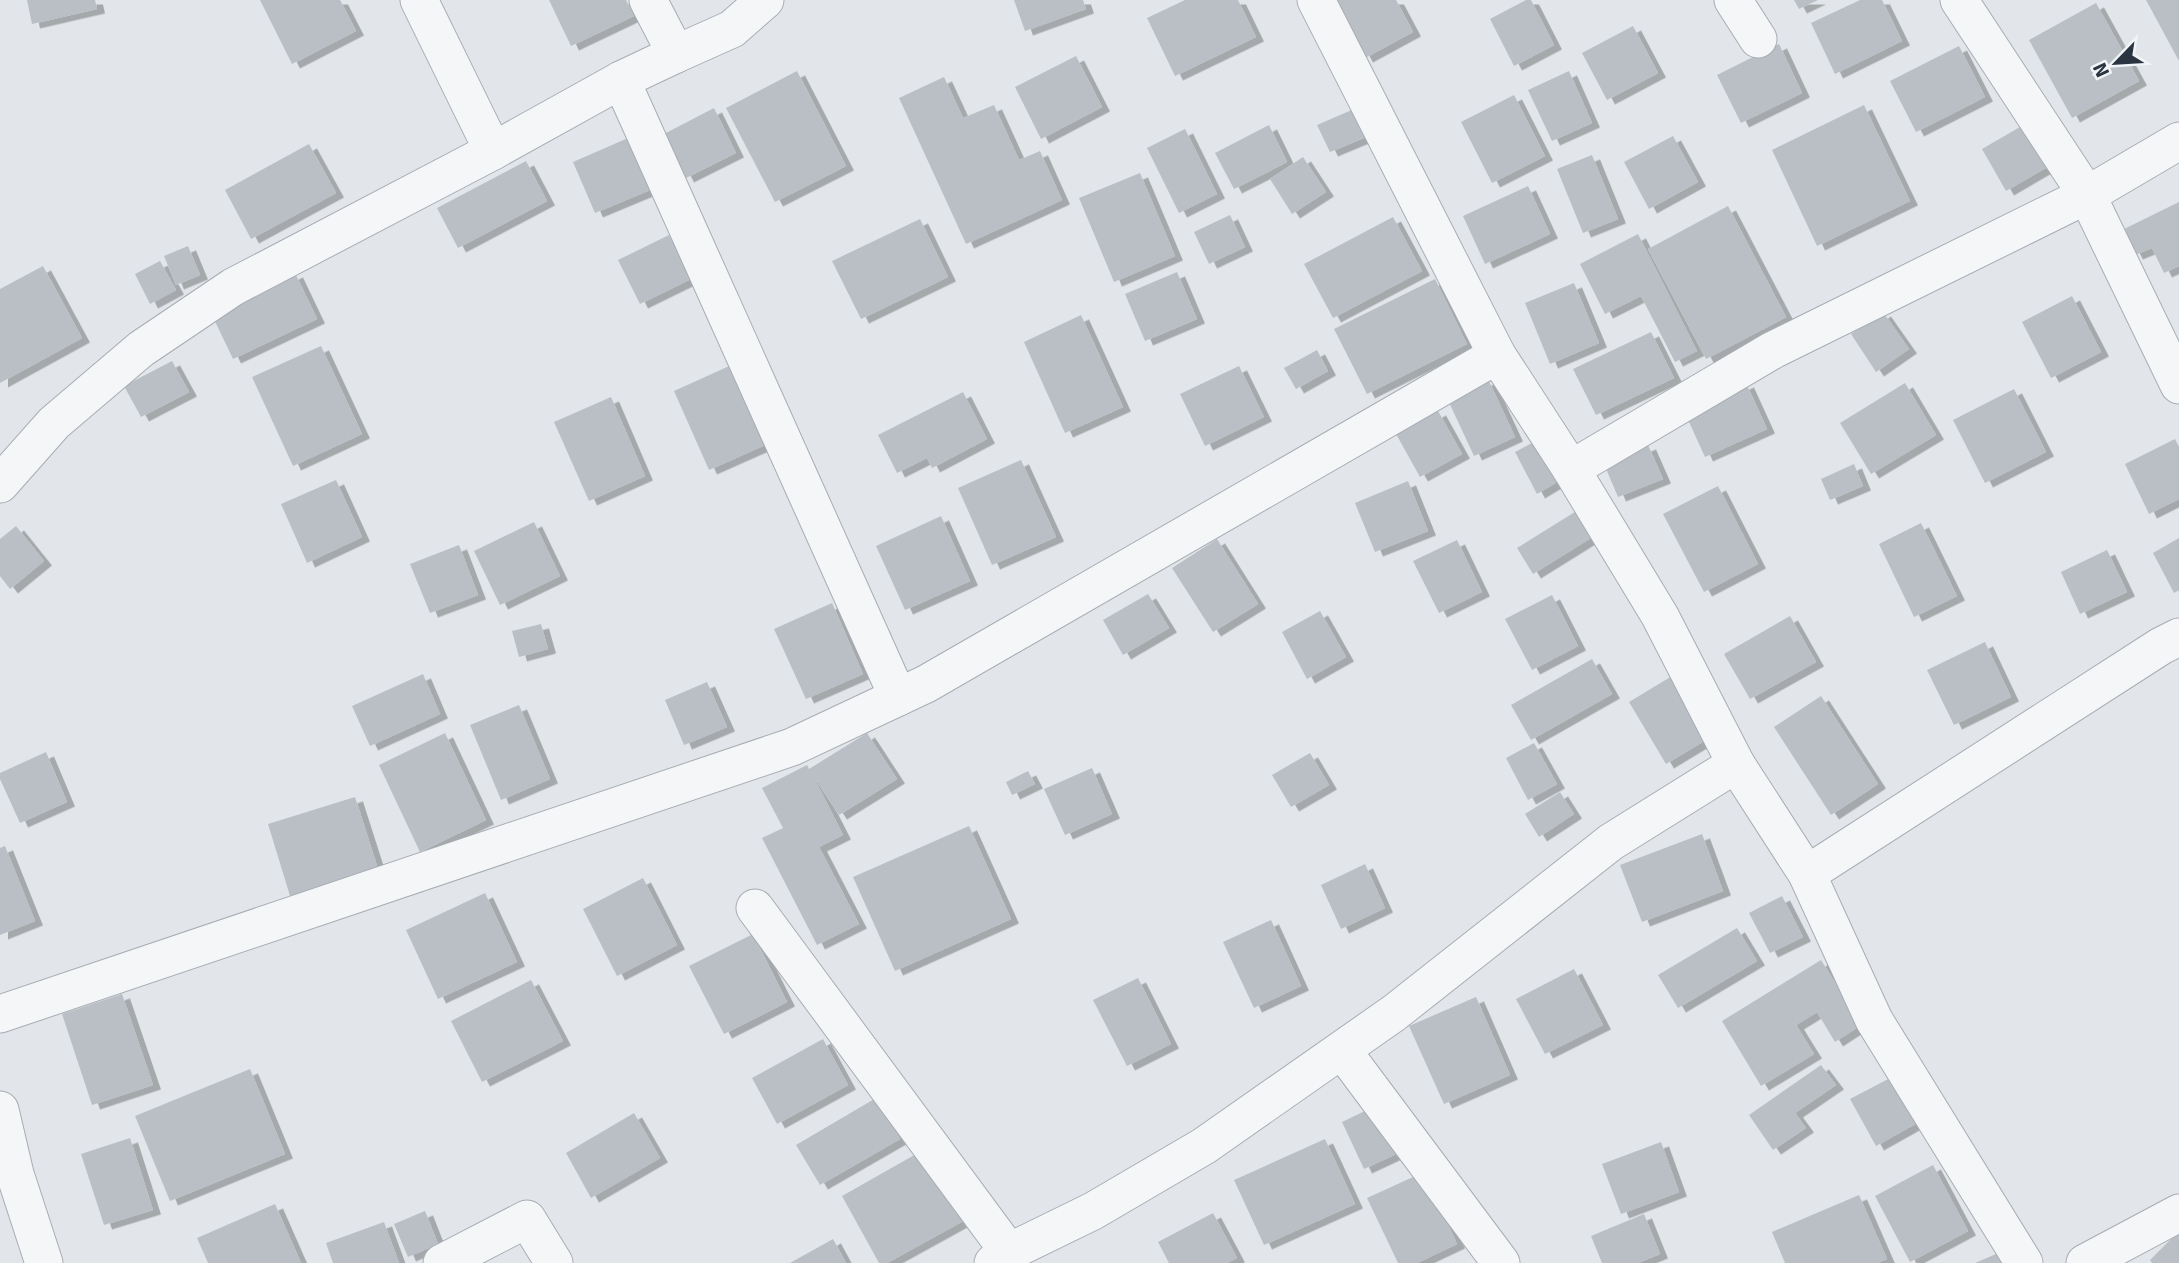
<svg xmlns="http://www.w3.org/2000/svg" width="2179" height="1263" font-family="Signika,sans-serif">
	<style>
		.building { fill: #babfc6; filter: url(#shadow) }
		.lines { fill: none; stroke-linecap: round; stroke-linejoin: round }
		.street-casing { stroke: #a7adb4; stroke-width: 39 }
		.street { stroke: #f5f6f8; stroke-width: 37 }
	</style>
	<defs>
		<filter id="shadow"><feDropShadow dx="8" dy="4.5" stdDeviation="0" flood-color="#0004"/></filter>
	</defs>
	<rect width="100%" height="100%" fill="#e2e6ea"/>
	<g class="building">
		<path d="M27,0H95L97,9L32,24Z"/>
		<path d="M260,0H340L356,31L292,64Z"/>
		<path d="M549,0H626L634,16L571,46Z"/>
		<path d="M1014,0H1083L1086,9L1025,31Z"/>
		<path d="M1185,0H1238L1256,37L1175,76L1147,18Z"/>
		<path d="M1334,0H1396L1413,32L1365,58Z"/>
		<path d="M1526,0H1531L1554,45L1514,66L1490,19Z"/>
		<path d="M1794,0H1818L1799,9Z"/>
		<path d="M1860,0H1882L1902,41L1835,74L1811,23Z"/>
		<path d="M2146,0H2179V61Z"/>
		<path d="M2096,3L2139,81L2072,118L2029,40Z"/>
		<path d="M1633,26L1658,73L1607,100L1582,53Z"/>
		<path d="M1779,44L1802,93L1741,123L1717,75Z"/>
		<path d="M1959,46L1985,97L1916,132L1890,81Z"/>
		<path d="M1076,56L1102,107L1041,139L1015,87Z"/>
		<path d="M797,71L846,166L775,202L726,108Z"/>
		<path d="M1569,71L1592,123L1552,141L1528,90Z"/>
		<path d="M944,77L963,118L994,105L1019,160L1040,151L1062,200L966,244L899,98Z"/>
		<path d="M1514,95L1545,156L1492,183L1461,122Z"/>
		<path d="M1864,105L1910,201L1817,246L1772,150Z"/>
		<path d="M714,108L736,153L686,178L664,134Z"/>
		<path d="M1354,109L1366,137L1330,152L1317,125Z"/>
		<path d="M2025,124L2049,166L2006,191L1982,149Z"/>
		<path d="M1269,125L1287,162L1234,189L1215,153Z"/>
		<path d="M1185,129L1217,194L1179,213L1147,148Z"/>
		<path d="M1673,136L1698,182L1649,209L1624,162Z"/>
		<path d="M628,138L650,190L595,213L573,162Z"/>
		<path d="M309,144L336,193L251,239L225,190Z"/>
		<path d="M1592,155L1618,219L1583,233L1557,169Z"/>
		<path d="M1303,157L1326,192L1292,214L1270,179Z"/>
		<path d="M526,161L547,201L458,248L437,208Z"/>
		<path d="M1140,173L1175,256L1114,282L1079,198Z"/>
		<path d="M1528,186L1550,234L1485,264L1463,216Z"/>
		<path d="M2179,202V266L2164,273L2152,248L2135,255L2122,230Z"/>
		<path d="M1728,206L1786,317L1706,359L1648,249Z"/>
		<path d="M1230,215L1245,247L1209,264L1194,232Z"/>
		<path d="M1393,217L1422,271L1333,318L1304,264Z"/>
		<path d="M920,219L948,277L861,319L832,261Z"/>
		<path d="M1638,234L1697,351L1675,362L1641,296L1605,314L1580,264Z"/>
		<path d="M669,235L691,279L640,304L618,260Z"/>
		<path d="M188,246L200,275L176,285L164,256Z"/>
		<path d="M160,261L176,290L150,304L135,274Z"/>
		<path d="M43,266L82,338L0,383V289Z"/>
		<path d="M1177,272L1197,319L1145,341L1125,294Z"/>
		<path d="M295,273L317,319L233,359L211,313Z"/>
		<path d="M1435,279L1467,344L1367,394L1334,329Z"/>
		<path d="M1574,283L1599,343L1550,364L1525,303Z"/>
		<path d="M2072,296L2101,352L2051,378L2022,322Z"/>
		<path d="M1883,312L1909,349L1876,372L1851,334Z"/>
		<path d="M1081,315L1123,407L1065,433L1024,342Z"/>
		<path d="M1651,332L1674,378L1596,415L1573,369Z"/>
		<path d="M321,346L362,434L293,466L252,377Z"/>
		<path d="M1317,350L1328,371L1296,389L1284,368Z"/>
		<path d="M172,361L189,392L141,417L124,386Z"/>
		<path d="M736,363L772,442L709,470L674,391Z"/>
		<path d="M1239,366L1264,417L1205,446L1180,394Z"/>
		<path d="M1488,379L1515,437L1474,456L1447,398Z"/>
		<path d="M1746,383L1767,429L1705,457L1684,411Z"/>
		<path d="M1905,383L1936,435L1871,474L1840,423Z"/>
		<path d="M2014,389L2046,452L1985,483L1953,420Z"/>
		<path d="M963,392L987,439L932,468L927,458L897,473L878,435Z"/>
		<path d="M611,397L645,476L589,501L554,422Z"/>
		<path d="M1438,411L1462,454L1420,477L1396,434Z"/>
		<path d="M2175,439L2179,447V499L2149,514L2125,464Z"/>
		<path d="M1534,442L1557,482L1537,494L1515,452Z"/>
		<path d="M1648,445L1663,479L1618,497L1604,464Z"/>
		<path d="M1021,460L1056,537L992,565L958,488Z"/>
		<path d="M1854,464L1863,486L1830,500L1821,479Z"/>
		<path d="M336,480L362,537L307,563L281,504Z"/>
		<path d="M1408,481L1428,531L1375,552L1355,503Z"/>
		<path d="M1718,486L1758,564L1704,592L1663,514Z"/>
		<path d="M1578,510L1594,536L1533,574L1517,548Z"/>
		<path d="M941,516L970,581L905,610L876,546Z"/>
		<path d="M534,522L560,576L500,605L474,551Z"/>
		<path d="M1921,523L1957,596L1914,617L1879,544Z"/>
		<path d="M16,526L44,561L10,589L0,576V539Z"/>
		<path d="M2179,538V590L2174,593L2153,553Z"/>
		<path d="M1217,539L1258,604L1213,632L1172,568Z"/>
		<path d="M1457,540L1482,592L1439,613L1413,561Z"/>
		<path d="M459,545L478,595L430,613L410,564Z"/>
		<path d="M2107,550L2127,592L2080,614L2061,572Z"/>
		<path d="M1148,594L1169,628L1123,655L1103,620Z"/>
		<path d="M1552,595L1578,646L1532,670L1505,619Z"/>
		<path d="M832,603L863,674L806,699L774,629Z"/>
		<path d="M1320,611L1346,657L1307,679L1282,632Z"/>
		<path d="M1790,616L1816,662L1750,699L1724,654Z"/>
		<path d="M541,624L548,649L519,657L512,631Z"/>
		<path d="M1985,642L2011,697L1954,725L1927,670Z"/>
		<path d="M1592,659L1612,694L1531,740L1511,705Z"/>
		<path d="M423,674L440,714L370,746L352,706Z"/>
		<path d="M1672,676L1709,738L1666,764L1629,702Z"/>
		<path d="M707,682L727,727L684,745L665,700Z"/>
		<path d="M1821,696L1878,784L1831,815L1774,727Z"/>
		<path d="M519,705L550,779L501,800L470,725Z"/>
		<path d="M445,733L486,820L420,852L379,765Z"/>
		<path d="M867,733L897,779L839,815L812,774L843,835L819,847L859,924L817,945L762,838L783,828L762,788L807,765L809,769Z"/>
		<path d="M1534,743L1557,784L1528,800L1506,758Z"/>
		<path d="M46,752L67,802L20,823L0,779V773Z"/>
		<path d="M1310,753L1329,785L1291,807L1272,775Z"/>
		<path d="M1092,768L1112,814L1065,835L1044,789Z"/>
		<path d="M1028,771L1035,784L1012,795L1006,782Z"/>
		<path d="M1560,792L1574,814L1539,837L1525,814Z"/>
		<path d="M355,797L378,869L290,896L268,824Z"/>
		<path d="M969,826L1011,919L895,971L853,877Z"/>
		<path d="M1702,834L1723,891L1642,922L1620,865Z"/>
		<path d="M5,846L35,921L0,935V848Z"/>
		<path d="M1365,864L1385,908L1341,929L1321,885Z"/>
		<path d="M643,878L677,945L617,976L583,909Z"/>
		<path d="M485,893L517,962L438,999L406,930Z"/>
		<path d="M1782,896L1803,937L1770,953L1749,913Z"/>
		<path d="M1271,920L1301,986L1254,1008L1223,942Z"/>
		<path d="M1737,928L1757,961L1678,1008L1658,975Z"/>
		<path d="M753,934L787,1002L724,1034L689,966Z"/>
		<path d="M1821,960L1861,1025L1835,1042L1817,1012L1796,1025L1814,1054L1761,1086L1722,1021Z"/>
		<path d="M1574,969L1603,1025L1545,1054L1516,999Z"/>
		<path d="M1138,978L1171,1044L1127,1066L1093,1000Z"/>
		<path d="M531,980L563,1041L482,1082L451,1021Z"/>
		<path d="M122,994L153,1085L92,1105L62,1014Z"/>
		<path d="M1476,997L1510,1075L1444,1104L1409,1026Z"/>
		<path d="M823,1039L848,1085L777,1124L752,1078Z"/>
		<path d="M1821,1065L1836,1085L1795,1113L1806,1128L1773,1150L1749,1115Z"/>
		<path d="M250,1069L285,1154L170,1201L135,1116Z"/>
		<path d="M1892,1077L1917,1123L1876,1146L1850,1099Z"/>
		<path d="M876,1098L900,1139L820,1185L796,1145Z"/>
		<path d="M1373,1107L1396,1154L1364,1169L1342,1122Z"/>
		<path d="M634,1113L660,1158L591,1198L566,1153Z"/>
		<path d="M130,1138L153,1210L104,1225L81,1154Z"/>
		<path d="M1325,1139L1355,1204L1264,1245L1234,1180Z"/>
		<path d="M1661,1142L1679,1192L1621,1214L1602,1164Z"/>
		<path d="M925,1149L965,1220L887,1263H879L842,1196Z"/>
		<path d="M1933,1165L1968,1231L1910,1262L1875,1196Z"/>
		<path d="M1424,1172L1457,1244L1417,1263H1398L1367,1198Z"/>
		<path d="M1859,1195L1887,1259L1877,1263H1785L1772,1232Z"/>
		<path d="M275,1204L301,1263H208L197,1238Z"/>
		<path d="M425,1211L438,1244L408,1257L394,1224Z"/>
		<path d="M1213,1213L1237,1258L1227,1263H1169L1158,1242Z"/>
		<path d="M1644,1214L1660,1254L1638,1263H1602L1591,1236Z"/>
		<path d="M384,1222L399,1263H333L326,1243Z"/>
		<path d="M2179,1231V1263H2152L2150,1260Z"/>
		<path d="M833,1239L846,1263H790Z"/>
		<path d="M2003,1251L2008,1263H1975Z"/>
	</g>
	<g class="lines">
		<g class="street-casing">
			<g id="street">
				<path d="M1316,0L1497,355L1571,469L1660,616L1736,764"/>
				<path d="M1733,0L1758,39"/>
				<path d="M1959,0L2087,195L2179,385"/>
				<path d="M676,54L732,29L765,0"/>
				<path d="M621,80L898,697"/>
				<path d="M493,151L621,80L676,54L648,0"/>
				<path d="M1571,469L1773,350L2087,195L2179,141"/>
				<path d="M0,484L54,423L141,349L233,287L493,151L419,0"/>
				<path d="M1807,874L2161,646L2179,637"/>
				<path d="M755,908L1009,1252"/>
				<path d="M0,1014L792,747L926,684L1497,355"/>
				<path d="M1342,1050L1501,1263"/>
				<path d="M0,1110L15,1174L44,1263"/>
				<path d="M442,1263L527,1219L554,1263"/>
				<path d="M993,1263L1009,1252L1093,1211L1204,1146L1394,1013L1611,842L1736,764L1807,874L1874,1020L2024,1263"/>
				<path d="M2085,1263L2179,1213"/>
			</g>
		</g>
		<use href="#street" class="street"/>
	</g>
	<g transform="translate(2116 63) rotate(245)" stroke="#f2f5f7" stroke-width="5" paint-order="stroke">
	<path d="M0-5L12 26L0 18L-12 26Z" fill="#2b3541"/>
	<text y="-10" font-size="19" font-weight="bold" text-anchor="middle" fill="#2b3541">N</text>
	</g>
</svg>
